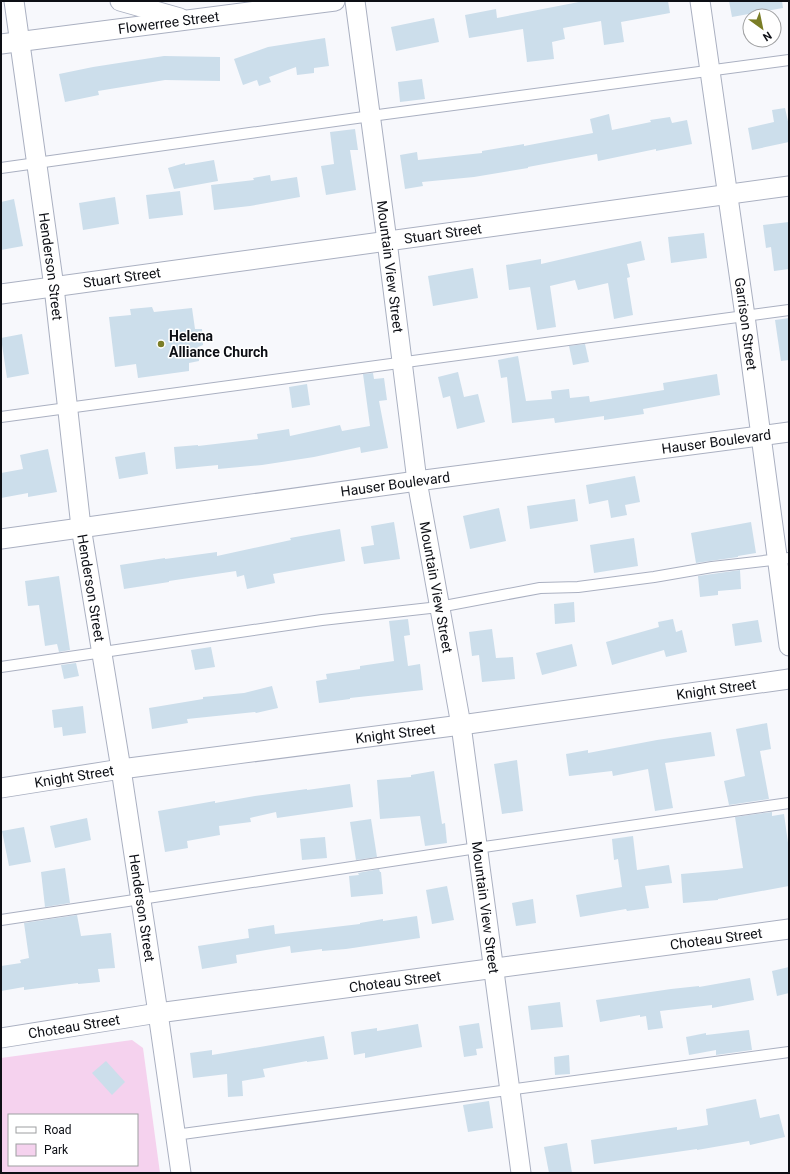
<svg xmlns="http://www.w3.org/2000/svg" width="790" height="1174" font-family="Roboto,sans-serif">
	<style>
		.green { fill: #f5d2ee; fill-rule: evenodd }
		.building { fill: #ccdeeb }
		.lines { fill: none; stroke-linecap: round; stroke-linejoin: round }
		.lane-casing { stroke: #aab0c1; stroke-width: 12 }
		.street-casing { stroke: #aab0c1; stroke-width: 21 }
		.lane { stroke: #fff; stroke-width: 10 }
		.street { stroke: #fff; stroke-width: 19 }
		.poi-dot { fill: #7a7d26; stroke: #fff; stroke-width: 1.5 }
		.labels { text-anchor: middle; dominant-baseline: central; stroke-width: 3; stroke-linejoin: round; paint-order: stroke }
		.street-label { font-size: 14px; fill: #0d0f15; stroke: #fff }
		.poi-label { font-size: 14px; font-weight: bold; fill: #0d0f15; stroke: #fff; text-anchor: start }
	</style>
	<rect width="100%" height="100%" fill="#f7f8fc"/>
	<path class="green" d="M132,1040L143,1048L160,1173H1V1058ZM9,1115H137V1165H9Z"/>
	<g class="building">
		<path d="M584,1H668L670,13L621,22L624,42L604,45L601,21L563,28L565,39L552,42L554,59L527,62L523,29L469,38L465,15L496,9L497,18Z"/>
		<path d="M729,1H782L783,8L732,17Z"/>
		<path d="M434,18L439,42L396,51L391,27Z"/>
		<path d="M325,38L329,66L314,68V73L297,75L296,67L269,77L271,82L259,86L257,80L243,85L234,59L268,47Z"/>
		<path d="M164,56L220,57V81L165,80L98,91L99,95L65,102L59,74L93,67Z"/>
		<path d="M422,79L425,99L400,102L398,82Z"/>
		<path d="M785,108L789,126V142L752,150L748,128L774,122L772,110Z"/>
		<path d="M609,114L612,130L651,122L650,120L670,117L672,123L687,120L692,144L656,151V149L598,161L597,154L528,167V168L474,177L422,182L423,186L405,189L400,155L417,152L418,160L482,153V151L524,144V146L593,133L590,119Z"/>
		<path d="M355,129L358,150H350L356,190L326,195L321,166L334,164L330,132Z"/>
		<path d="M214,160L218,181L174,189L168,168L185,163V165Z"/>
		<path d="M270,175L271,181L297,177L300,197L250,206L214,210L211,185L254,180L253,178Z"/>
		<path d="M180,191L183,215L149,219L146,195Z"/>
		<path d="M115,197L119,224L83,230L79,203Z"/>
		<path d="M14,199L23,246L1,250V202Z"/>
		<path d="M789,222V269L774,271L771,247L766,248L763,225Z"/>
		<path d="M704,233L707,258L671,263L668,237Z"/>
		<path d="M641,241L645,260L627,264L630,277L627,278L633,315L614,319L608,283L578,290L575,280L550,286L556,327L537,330L530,287L509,290L506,265L541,259V264Z"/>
		<path d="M473,268L478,298L433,306L428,276Z"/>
		<path d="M152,307L154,312L192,308L195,329H202L203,345L198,347L199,361L189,363V371L138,378L136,364L115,367L109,317L131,315L130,309Z"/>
		<path d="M789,318V360L781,361L775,320Z"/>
		<path d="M22,334L29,374L7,378L1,338Z"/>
		<path d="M585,344L589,362L573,365L569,346Z"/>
		<path d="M518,356L526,401L552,399L551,391L569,389L570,398L589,396L590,402L664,390L663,383L717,374L720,395L643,409L644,414L604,420V416L555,423L554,418L512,423L507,377L501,378L498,360Z"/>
		<path d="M458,372L464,397L478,394L485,422L457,429L450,396L443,398L438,377Z"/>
		<path d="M373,373L374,379L384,378L387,400L379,401L388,448L361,453L360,447L314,457L262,465L218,469V465L176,469L174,447L198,445V446L258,439L257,434L289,429L290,436L340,425L342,431L370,426L363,374Z"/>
		<path d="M307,384L310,405L292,408L289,387Z"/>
		<path d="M48,449L57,492L28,497V493L1,498V473L23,469L20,455Z"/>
		<path d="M145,452L148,474L119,479L115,457Z"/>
		<path d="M635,476L640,502L625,505L627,515L611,518L608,500L589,504L586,485Z"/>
		<path d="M575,499L578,521L530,529L527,506Z"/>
		<path d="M499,508L506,541L470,549L463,516Z"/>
		<path d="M394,522L400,559L364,564L361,547L374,545L371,526Z"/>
		<path d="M751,522L756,553L738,556V557L696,563L691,533Z"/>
		<path d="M340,529L345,561L273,574L275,583L247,589L244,575L237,577L236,571L169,581V582L124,589L120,565L165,558V559L217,552V556L291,540L290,538Z"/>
		<path d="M634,538L638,566L594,573L590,545Z"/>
		<path d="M740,570L741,589L718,591V595L700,597L698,576Z"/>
		<path d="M59,576L70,650L59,652L57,644L45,646L39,605L28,606L25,581Z"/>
		<path d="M574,602L575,622L555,624L554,604Z"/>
		<path d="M408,619L410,635L404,636L408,666L420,664L423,690L350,698V699L319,703L316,681L327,679L326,674L360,669V666L394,661L389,621Z"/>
		<path d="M673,619L676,632L682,630L687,652L666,657L664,650L612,665L606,642L659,627L658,622Z"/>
		<path d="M758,620L762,642L735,646L732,624Z"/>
		<path d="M492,629L496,658L513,657L515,679L482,682L479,655L472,656L469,632Z"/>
		<path d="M572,644L577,666L542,675L536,653Z"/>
		<path d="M211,647L215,667L195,670L191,650Z"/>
		<path d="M76,663L79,676L64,679L61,665Z"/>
		<path d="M272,686L278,708L256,713L255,712L187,719L188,723L152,729L149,708L203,699V697L244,693Z"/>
		<path d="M83,706L86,733L63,736L62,727L54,728L52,710Z"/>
		<path d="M767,723L771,749L760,751L769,799L729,805L724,781L745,776L736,729Z"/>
		<path d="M711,732L715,756L665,763L673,808L655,811L648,769L613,776L612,771L569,776L566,754L588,750V753L657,740Z"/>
		<path d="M517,760L523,811L502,814L494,764Z"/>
		<path d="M434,771L442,824L445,823L447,843L425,846L420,816L380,819L377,780L411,777V775Z"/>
		<path d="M350,784L353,807L277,818L276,812L250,818L251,822L219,826L220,835L187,841L188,848L165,852L158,811L215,801V803L255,796L307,789V790Z"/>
		<path d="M772,812V816L784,814L789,850V886L718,899V900L683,903L681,874L727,870L743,868L735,817Z"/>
		<path d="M87,818L91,840L55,848L50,826Z"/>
		<path d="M371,819L377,857L356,860L350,822Z"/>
		<path d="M24,827L31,862L9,866L2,831Z"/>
		<path d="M633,836L637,870L669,865L672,883L645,886L649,908L627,911L626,909L580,917L576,895L622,887L618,859L614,860L612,839Z"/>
		<path d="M325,837L327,858L302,860L300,839Z"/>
		<path d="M65,868L70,903L45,907L41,872Z"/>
		<path d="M379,869L380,872H381L383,894L351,897L349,876L359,875L358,873Z"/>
		<path d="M447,886L454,920L432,924L426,890Z"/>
		<path d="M533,899L536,923L516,926L512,903Z"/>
		<path d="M77,915L81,936L111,933L115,968L98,969L100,982L78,984V983L24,990V987L1,991V966L21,963L20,960L29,958L24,923Z"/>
		<path d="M417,916L420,938L346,949L322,951V949L291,953L290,946L236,955L237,963L202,969L198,946L249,938L248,929L274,925L275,934L360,924V923L383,919V921Z"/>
		<path d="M789,967V993L777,996L772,971Z"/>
		<path d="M750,978L754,1000L712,1008V1005L660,1011L663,1028L648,1030L646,1016L640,1017V1015L600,1022L596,1000L671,989L699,986V987Z"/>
		<path d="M560,1002L563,1027L531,1030L528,1006Z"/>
		<path d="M479,1023L483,1048L476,1049L477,1055L464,1057L459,1026Z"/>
		<path d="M418,1024L422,1047L365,1058V1053L354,1055L351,1032L377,1028V1031Z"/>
		<path d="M749,1030L752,1050L716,1055V1050L689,1055L686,1037L706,1033V1035Z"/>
		<path d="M324,1036L328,1059L307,1062V1061L263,1069L265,1077L242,1081L243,1096L228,1097L227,1074L193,1078L190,1053L212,1050V1055Z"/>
		<path d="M569,1055L570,1074L555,1075L554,1057Z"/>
		<path d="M106,1061L125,1082L112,1095L92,1073Z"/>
		<path d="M756,1099L760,1118L779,1114L785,1137L750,1145L749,1141L697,1150V1149L594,1164L591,1140L677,1127V1130L708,1125L706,1109Z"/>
		<path d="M489,1101L493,1128L468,1132L463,1105Z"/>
		<path d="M567,1143L572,1173H549L544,1147Z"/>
	</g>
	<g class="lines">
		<g class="lane-casing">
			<g id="lane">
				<path d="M1,168L371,116L789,60"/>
				<path d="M1,417L789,310"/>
				<path d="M1,667L322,620L439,607L540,588L578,587L654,577L712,567L789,558"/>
				<path d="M1,920L141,899L477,848L789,803"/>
				<path d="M175,1135L789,1052"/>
			</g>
		</g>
		<g class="street-casing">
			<g id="street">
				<path id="s1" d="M14,1L54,287L81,527L121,769L158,1013L181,1173"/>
				<path d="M120,1L180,18"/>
				<path id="s2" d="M355,1L387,241L417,481L461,725L521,1173"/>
				<path id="s3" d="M700,1L745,316L789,646"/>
				<path id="s4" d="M1,44L335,1"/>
				<path id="s5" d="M1,294L789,186"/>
				<path id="s6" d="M1,539L417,481L789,432"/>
				<path id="s7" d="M1,788L121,769L461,725L789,679"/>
				<path id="s8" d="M1,1038L158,1013L789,929"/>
			</g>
		</g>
		<use href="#lane" class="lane"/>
		<use href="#street" class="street"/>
	</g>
	<circle class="poi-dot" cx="161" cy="344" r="4"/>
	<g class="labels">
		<g class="street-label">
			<text stroke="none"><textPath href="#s4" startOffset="169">Flowerree Street</textPath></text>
			<text stroke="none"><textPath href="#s5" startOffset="446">Stuart Street</textPath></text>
			<text stroke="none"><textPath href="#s1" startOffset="268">Henderson Street</textPath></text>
			<text stroke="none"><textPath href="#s2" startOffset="268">Mountain View Street</textPath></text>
			<text stroke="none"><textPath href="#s5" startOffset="122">Stuart Street</textPath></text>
			<text stroke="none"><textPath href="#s3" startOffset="326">Garrison Street</textPath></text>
			<text stroke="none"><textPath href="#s6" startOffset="722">Hauser Boulevard</textPath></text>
			<text stroke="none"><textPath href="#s6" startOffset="398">Hauser Boulevard</textPath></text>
			<text stroke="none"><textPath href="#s2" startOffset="592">Mountain View Street</textPath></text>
			<text stroke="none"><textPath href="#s1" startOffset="592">Henderson Street</textPath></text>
			<text stroke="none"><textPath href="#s7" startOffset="722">Knight Street</textPath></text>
			<text stroke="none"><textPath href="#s7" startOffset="398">Knight Street</textPath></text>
			<text stroke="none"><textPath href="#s7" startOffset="74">Knight Street</textPath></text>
			<text stroke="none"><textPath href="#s2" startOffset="916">Mountain View Street</textPath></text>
			<text stroke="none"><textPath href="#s1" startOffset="916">Henderson Street</textPath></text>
			<text stroke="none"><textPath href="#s8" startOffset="722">Choteau Street</textPath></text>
			<text stroke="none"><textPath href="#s8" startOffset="398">Choteau Street</textPath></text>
			<text stroke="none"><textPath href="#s8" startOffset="74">Choteau Street</textPath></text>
		</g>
		<g class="poi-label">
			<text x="169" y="336">Helena<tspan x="169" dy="16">Alliance Church</tspan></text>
		</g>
	</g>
	<rect width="790" height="1174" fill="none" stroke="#0d0f15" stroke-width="4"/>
	<rect x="8" y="1114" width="130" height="52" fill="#ffffff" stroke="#9e9fa1"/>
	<rect x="16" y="1127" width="20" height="6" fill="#ffffff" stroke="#9e9fa1"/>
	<text x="44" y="1134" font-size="12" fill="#0d0f15">Road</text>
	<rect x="16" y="1144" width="20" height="12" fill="#f5d2ee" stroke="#9e9fa1"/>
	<text x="44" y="1154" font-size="12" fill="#0d0f15">Park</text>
	<g transform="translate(762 28) rotate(147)"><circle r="19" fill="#ffffff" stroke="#9e9fa1"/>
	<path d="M0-3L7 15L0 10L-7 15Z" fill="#7a7d26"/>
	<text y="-6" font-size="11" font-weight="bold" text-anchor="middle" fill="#0d0f15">N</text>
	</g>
</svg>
